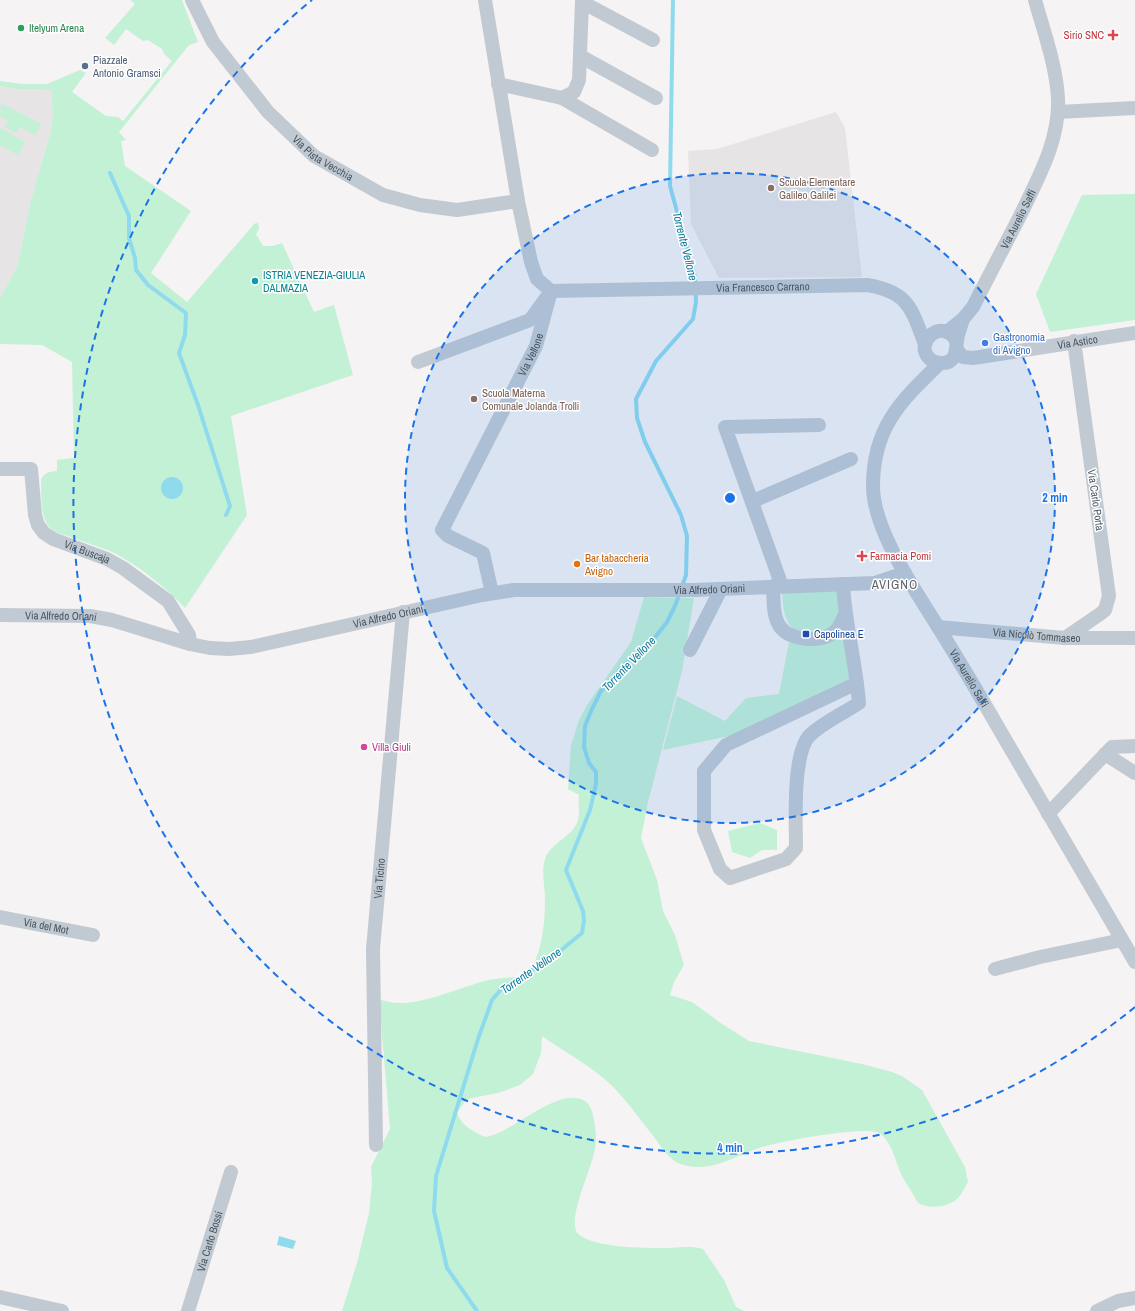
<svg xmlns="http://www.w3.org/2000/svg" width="1135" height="1311" font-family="'Archivo Narrow',sans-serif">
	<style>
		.education { fill: #e6e4e5 }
		.green { fill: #c3f1d5 }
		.water { fill: #90daee }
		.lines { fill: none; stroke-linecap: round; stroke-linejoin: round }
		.stream { stroke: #90daee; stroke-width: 4 }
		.street { stroke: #c1cad2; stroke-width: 14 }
		.ring { fill: none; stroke: #1a73e8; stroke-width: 2; stroke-dasharray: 7 5 }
		.leisure-dot { fill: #2e9e5b; stroke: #fff; stroke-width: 1.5 }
		.health-dot { fill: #e0444e; stroke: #fff; stroke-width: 1.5 }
		.service-dot { fill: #5c6f8a; stroke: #fff; stroke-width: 1.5 }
		.education-dot { fill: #8d6e63; stroke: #fff; stroke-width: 1.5 }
		.culture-dot { fill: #0f9aa8; stroke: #fff; stroke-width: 1.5 }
		.shop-dot { fill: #3f7fe0; stroke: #fff; stroke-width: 1.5 }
		.food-dot { fill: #e8710a; stroke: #fff; stroke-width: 1.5 }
		.transit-dot { fill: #1a4fb4; stroke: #fff; stroke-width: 1.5 }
		.hotel-dot { fill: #d1479c; stroke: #fff; stroke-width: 1.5 }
		.labels { text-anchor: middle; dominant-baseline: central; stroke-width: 3; stroke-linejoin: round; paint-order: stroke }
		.leisure-label { font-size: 11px; fill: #27864d; stroke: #fff; text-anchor: start }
		.health-label { font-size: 11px; fill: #be3a42; stroke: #fff; text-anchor: end }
		.service-label { font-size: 11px; fill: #4e5e75; stroke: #fff; text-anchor: start }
		.street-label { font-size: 11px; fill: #4a5661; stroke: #fff }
		.education-label { font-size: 11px; fill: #785e54; stroke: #fff; text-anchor: start }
		.culture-label { font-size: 11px; fill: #0d838f; stroke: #fff; text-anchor: start }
		.shop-label { font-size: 11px; fill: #366cbe; stroke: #fff; text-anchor: start }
		.food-label { font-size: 11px; fill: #c56008; stroke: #fff; text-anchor: start }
		.transit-label { font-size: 11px; fill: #164399; stroke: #fff; text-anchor: start }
		.hotel-label { font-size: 11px; fill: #b23c85; stroke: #fff; text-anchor: start }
		.water-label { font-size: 12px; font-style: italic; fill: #0c7c9b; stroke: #fff }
		.quarter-label { font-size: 13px; letter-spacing: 1px; fill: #5f6368; stroke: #fff }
		.centre { fill: #1a73e8; stroke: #fff; stroke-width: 2 }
		.ring-label { font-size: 12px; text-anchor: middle; font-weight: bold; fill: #1a73e8; stroke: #fff; stroke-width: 3; stroke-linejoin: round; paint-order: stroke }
	</style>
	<rect width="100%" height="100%" fill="#f5f3f3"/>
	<g class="education">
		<path d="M0,86L16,89L51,90L53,115L50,134L31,200L17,267L0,298Z"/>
		<path d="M836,112L845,128L862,277L719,278L691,224L688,151L717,149Z"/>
	</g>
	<g class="green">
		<path d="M130,0H182L198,42L189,45L119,132L126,140L121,141L125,166L191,211L151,273L187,302L255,223L256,224L258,222L259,229L256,234L263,246H273L282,243L314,312L334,305L353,375L231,416L247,515L185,608C168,589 134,562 110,551C92,544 73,538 55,532C38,520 42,498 41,480C44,472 49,472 57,471V460L74,458L72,362L42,345L0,344V298L17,267L31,200L50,134L53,115L51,90L16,89L0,86V81L23,84H47L80,70L86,73L72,92L106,116L118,117L123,121L172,61L164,54L162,49L148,40L143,41L126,29L114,45L105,38L135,4Z"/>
		<path d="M1,103L41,124L35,135L20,127L16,133L5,127L8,121L0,116Z"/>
		<path d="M0,128L25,142L18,155L0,145Z"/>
		<path d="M1135,194V320L1050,332L1036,294L1082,195Z"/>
		<path d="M840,588C841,611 842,615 826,632H796C783,620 783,607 782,590Z"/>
		<path d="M644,597L694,598L682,671L648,802L641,838L657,880L663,911L675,935L684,965L674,982L670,995L692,1002L722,1024L749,1041L862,1064L892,1072L902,1076L922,1090L965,1167L968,1182C965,1187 962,1194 958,1198C949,1208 928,1209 918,1203C913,1193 906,1184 901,1174C895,1160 893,1145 881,1134C869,1124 779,1142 762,1147C736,1155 713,1173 684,1165C669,1161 663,1149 654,1137C638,1117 622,1093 602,1077C584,1062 562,1050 542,1036L541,1053L533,1074L520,1085L498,1093L467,1099L457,1112C460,1125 474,1132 485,1137C514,1133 558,1085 585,1101C591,1105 593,1114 594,1120C596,1131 597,1142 594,1153C590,1172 568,1217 577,1233C593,1248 642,1248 664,1248C678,1248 690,1245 703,1249L724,1280L736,1307L744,1311H342L357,1263L369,1213L372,1184L371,1167L390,1129L379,999C409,1013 458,987 489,980C502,977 515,978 528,975C542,953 545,925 545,899C545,886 541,872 545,859C551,842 573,837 578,820C580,813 578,803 579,795L568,789L571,745L579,720L587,705L631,642Z"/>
		<path d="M843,634L851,678L734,735L663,750L677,696L725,721L746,698L779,694L789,642C813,647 822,649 843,634Z"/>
		<path d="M760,823L777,830V850H762L750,858L732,852L728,831Z"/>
	</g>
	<g class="water">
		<circle cx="172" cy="488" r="11"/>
		<path d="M279,1236L296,1241L293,1249L277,1245Z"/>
	</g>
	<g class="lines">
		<g class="stream">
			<path d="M110,173L129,216V238L135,258L136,270L148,285L186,313L185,335L179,353L198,405L230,506L226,515"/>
			<path d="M477,1311L447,1268L434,1211L436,1176L478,1039L492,1000L502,988L549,960L582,933L584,920L583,911L566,870L590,810L596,784V772L589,763L584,747L585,726L592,709L601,691L625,664L649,645L667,622L675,606L686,575L687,536L681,515L645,442L637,418L636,399L656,361L693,319L696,302L695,277L670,186L673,0"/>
		</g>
		<g class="street">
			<path id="s1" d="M192,0L213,42L268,112L314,156L383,195L420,205L457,210L518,201"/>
			<path d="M485,0L518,201L531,262L537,279L551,291"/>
			<path d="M580,56L656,98"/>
			<path d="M498,84L562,98L574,92L579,80L582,2L653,40"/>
			<path d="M562,98L652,150"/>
			<path d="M1058,112L1135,108"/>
			<path id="s2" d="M551,291L867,285C909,292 911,308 925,344"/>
			<path id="s3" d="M947,332L963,319L973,307C988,277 1004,247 1019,218C1037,180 1060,141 1058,98C1056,65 1044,32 1035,0"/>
			<path d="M957,342C943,315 912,343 930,359C933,362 938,363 942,363C956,363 956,351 957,340C958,333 961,326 963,319"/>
			<path id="s4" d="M957,350L963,357L973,358L1135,333"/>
			<path d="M418,362L530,320L546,298"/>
			<path id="s5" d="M940,363C901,401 873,427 873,486C873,531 916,591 940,630C961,664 982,699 1002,734C1047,810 1091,886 1135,962"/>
			<path id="s6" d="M0,469H31L35,515L38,525L44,533L53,539L107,559L123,568L168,601L189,635L190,644"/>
			<path d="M753,501L851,459"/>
			<path d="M843,584C845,624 856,663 859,703C844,713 824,722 810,735C792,753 796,822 796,848L786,859L730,878L720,869L704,830V771L726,745L857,683"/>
			<path d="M773,586C774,599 772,617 781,628C791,640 820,643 833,633C839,629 841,622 845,615"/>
			<path d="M782,586L725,427L819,425"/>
			<path id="s7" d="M492,593L483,553L448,536L442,530L536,346L551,291"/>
			<path id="s8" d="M0,615L90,616L112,620L190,644L210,648L229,649L251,647L482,595L514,590H694L875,583L905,573"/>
			<path id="s9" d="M938,627L1065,638H1135"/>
			<path d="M1065,638L1100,614L1105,610L1109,596L1074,341"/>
			<path d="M690,650L721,589"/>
			<path d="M1105,754L1135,773"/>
			<path d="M1048,814L1112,747L1135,746"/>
			<path id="s10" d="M0,917L93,935"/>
			<path d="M995,969L1040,957L1122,940"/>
			<path id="s11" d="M376,1145L373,949L403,612"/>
			<path d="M0,1297L62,1311"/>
			<path id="s12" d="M188,1311L231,1172"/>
			<path d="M1097,1311L1118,1301L1135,1298"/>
		</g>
	</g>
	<circle cx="730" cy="498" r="325" fill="#1a73e8" fill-opacity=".12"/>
	<g class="ring">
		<circle cx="730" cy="498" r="325"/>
		<path d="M1135 1007A650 650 0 0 1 312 0"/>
	</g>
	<circle class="leisure-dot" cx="21" cy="28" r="4"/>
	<g class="health-dot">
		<path d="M1111 29h4v4h4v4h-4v4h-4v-4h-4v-4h4z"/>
		<path d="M860 550h4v4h4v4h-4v4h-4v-4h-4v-4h4z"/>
	</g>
	<circle class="service-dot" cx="85" cy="66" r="4"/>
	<g class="education-dot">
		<circle cx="771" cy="188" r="4"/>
		<circle cx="474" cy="399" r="4"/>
	</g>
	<circle class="culture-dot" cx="255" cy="281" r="4"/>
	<circle class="shop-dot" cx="985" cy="343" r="4"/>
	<circle class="food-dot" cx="577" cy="564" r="4"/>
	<rect class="transit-dot" x="802" y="630" width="8" height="8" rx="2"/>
	<circle class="hotel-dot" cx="364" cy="747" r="4"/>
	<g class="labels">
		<g class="leisure-label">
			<text x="29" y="28">Itelyum Arena</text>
		</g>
		<g class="health-label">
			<text x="1104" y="35">Sirio SNC</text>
			<text x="870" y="556" text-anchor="start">Farmacia Pomi</text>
		</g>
		<g class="service-label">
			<text x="93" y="60">Piazzale<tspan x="93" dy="13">Antonio Gramsci</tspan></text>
		</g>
		<g class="street-label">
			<text stroke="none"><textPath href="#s1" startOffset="208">Via Pista Vecchia</textPath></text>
			<text stroke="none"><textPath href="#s3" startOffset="135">Via Aurelio Saffi</textPath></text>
			<text stroke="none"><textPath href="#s2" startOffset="212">Via Francesco Carrano</textPath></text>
			<text stroke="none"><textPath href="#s4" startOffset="125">Via Astico</textPath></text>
			<text stroke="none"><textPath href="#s7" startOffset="285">Via Vellone</textPath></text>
			<text transform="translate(1096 500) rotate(82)">Via Carlo Porta</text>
			<text stroke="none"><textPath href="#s6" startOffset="145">Via Buscaja</textPath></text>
			<text stroke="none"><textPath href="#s8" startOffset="720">Via Alfredo Oriani</textPath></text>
			<text stroke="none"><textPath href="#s8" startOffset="61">Via Alfredo Oriani</textPath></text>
			<text stroke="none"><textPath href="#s8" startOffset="396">Via Alfredo Oriani</textPath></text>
			<text stroke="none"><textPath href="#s9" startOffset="99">Via Nicolò Tommaseo</textPath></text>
			<text stroke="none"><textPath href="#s5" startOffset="362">Via Aurelio Saffi</textPath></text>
			<text stroke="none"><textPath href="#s11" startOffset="267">Via Ticino</textPath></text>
			<text stroke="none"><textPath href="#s10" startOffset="47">Via del Mot</textPath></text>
			<text stroke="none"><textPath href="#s12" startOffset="73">Via Carlo Bossi</textPath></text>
		</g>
		<g class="education-label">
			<text x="779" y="182">Scuola Elementare<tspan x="779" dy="13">Galileo Galilei</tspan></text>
			<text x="482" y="393">Scuola Materna<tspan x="482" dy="13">Comunale Jolanda Trolli</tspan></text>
		</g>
		<g class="culture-label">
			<text x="263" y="275">ISTRIA VENEZIA-GIULIA<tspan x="263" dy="13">DALMAZIA</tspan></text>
		</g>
		<g class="shop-label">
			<text x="993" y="337">Gastronomia<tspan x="993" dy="13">di Avigno</tspan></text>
		</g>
		<g class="food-label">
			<text x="585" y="558">Bar tabaccheria<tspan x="585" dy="13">Avigno</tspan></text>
		</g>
		<g class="transit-label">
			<text x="814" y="634">Capolinea E</text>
		</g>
		<g class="hotel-label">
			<text x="372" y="747">Villa Giuli</text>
		</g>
		<g class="water-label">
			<text transform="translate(685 246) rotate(76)">Torrente Vellone</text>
			<text transform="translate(629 664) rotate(-46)">Torrente Vellone</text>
			<text transform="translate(531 971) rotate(-35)">Torrente Vellone</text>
		</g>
		<g class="quarter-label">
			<text x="895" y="584">AVIGNO</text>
		</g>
	</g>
	<circle cx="730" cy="498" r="6" class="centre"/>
	<g class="ring-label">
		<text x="1055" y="502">2 min</text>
		<text x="730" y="1152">4 min</text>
	</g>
</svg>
